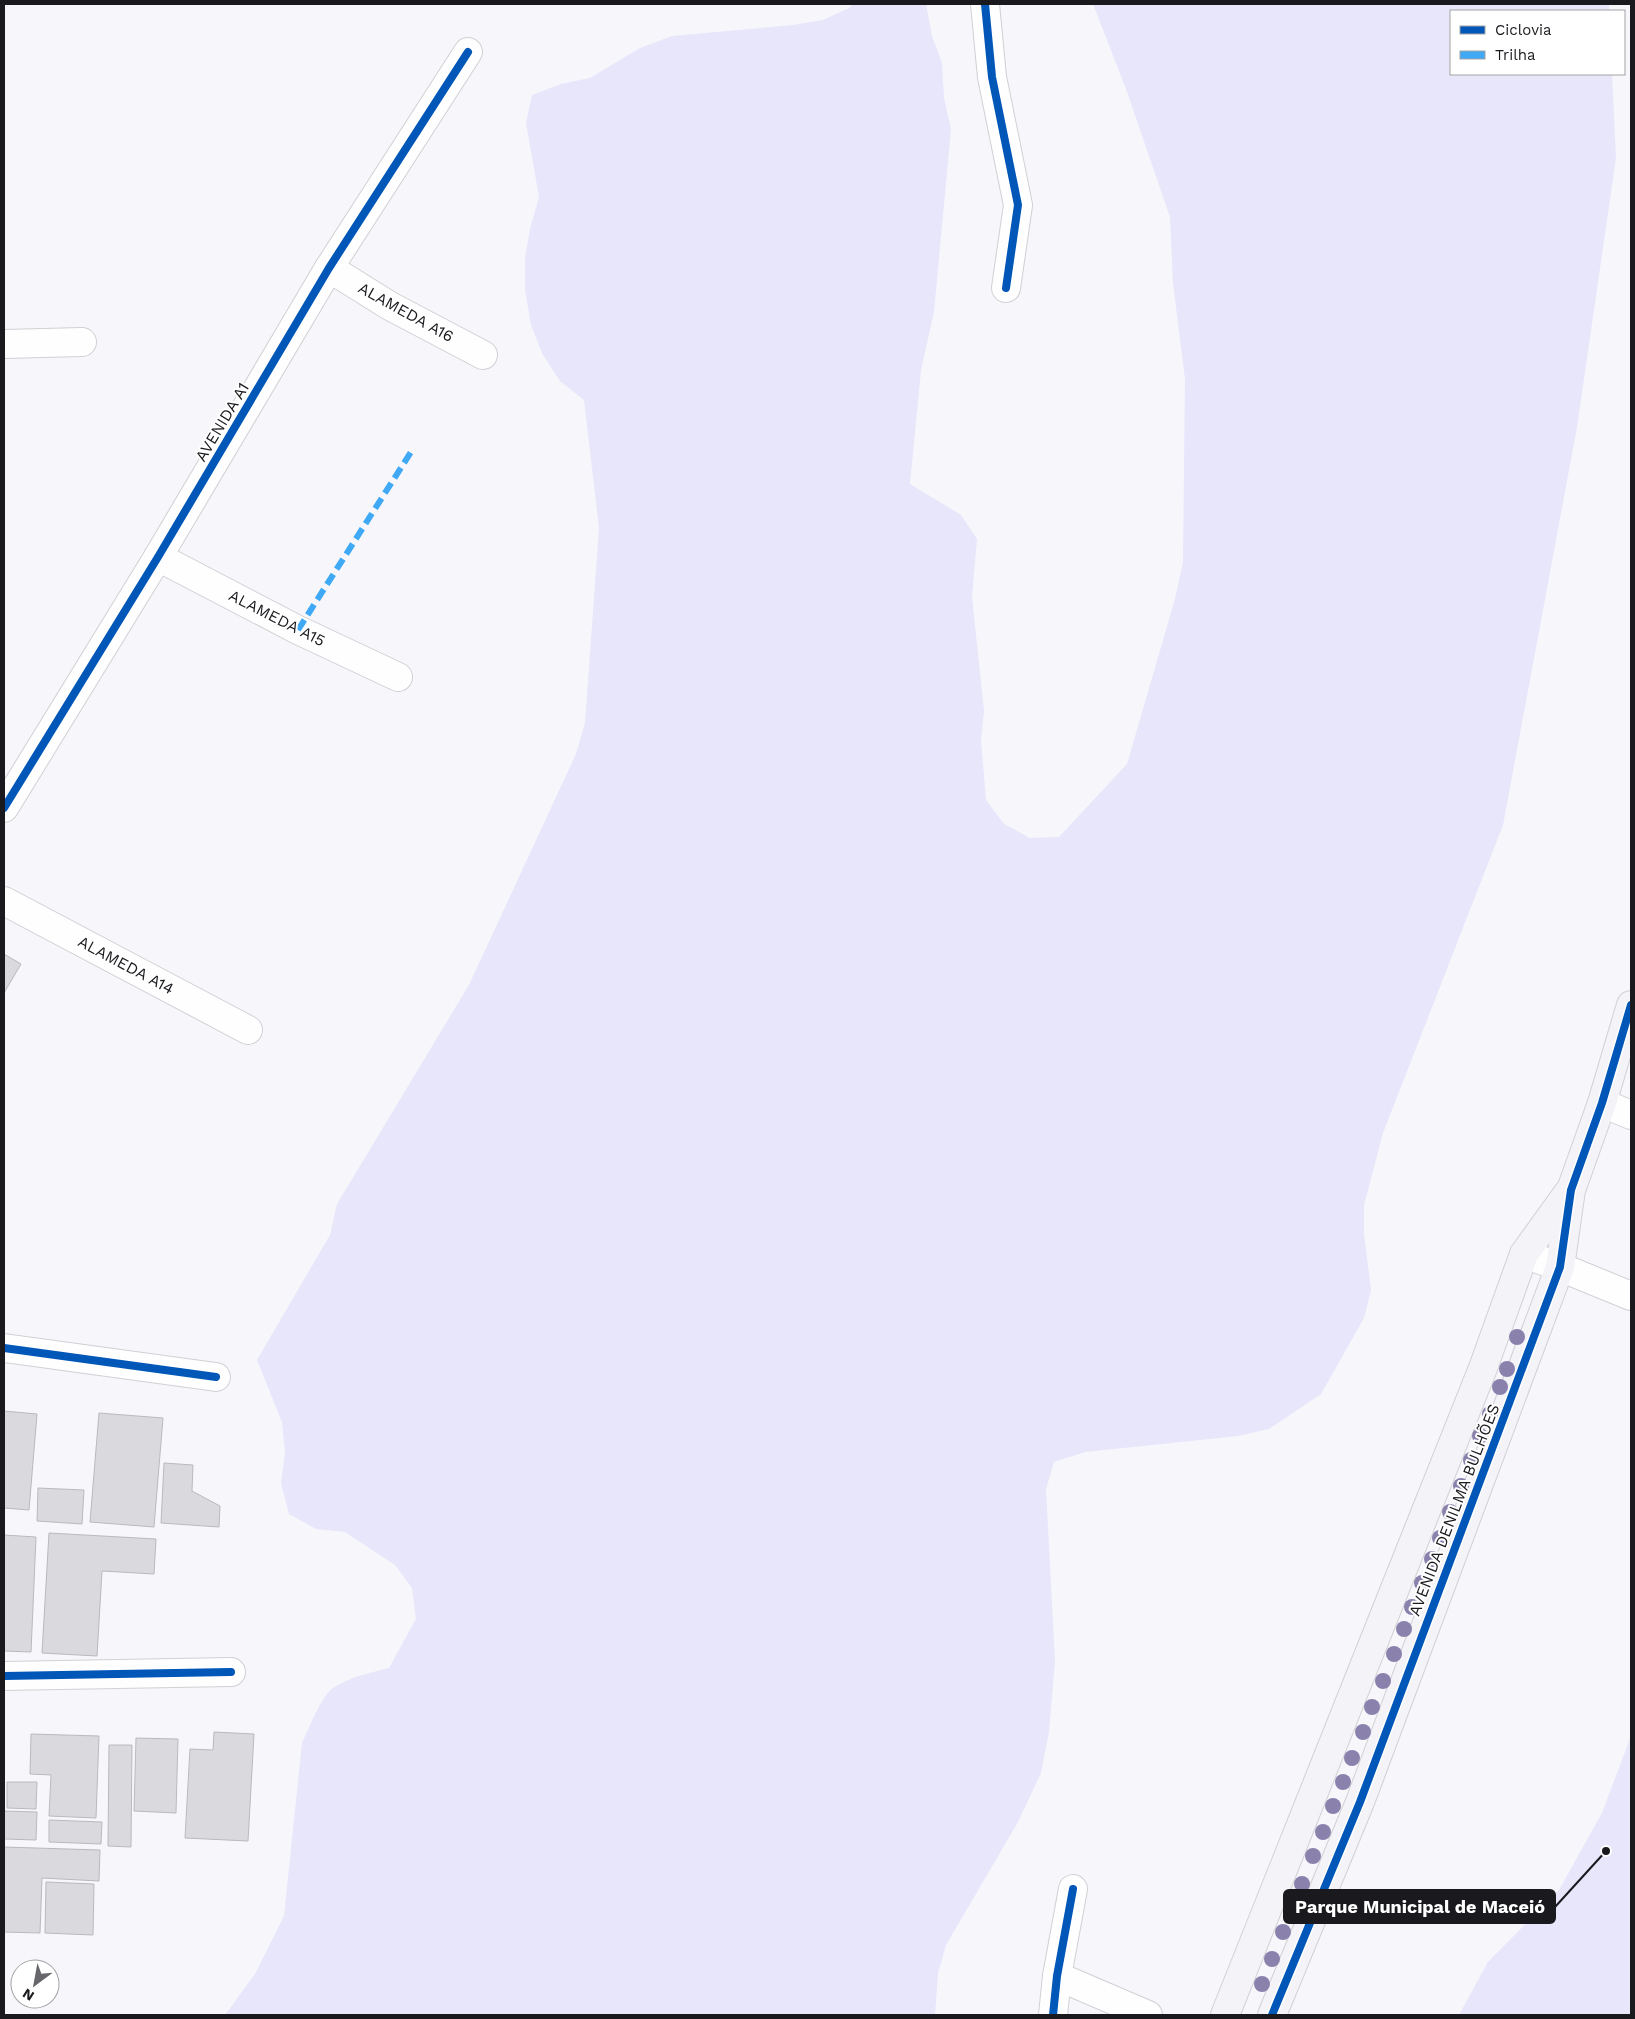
<svg xmlns="http://www.w3.org/2000/svg" width="1635" height="2019" font-family="'Work Sans',sans-serif">
	<style>
		.green { fill: #e7e6fb }
		.building { fill: #d9d9de; stroke: #bababe }
		.lines { fill: none; stroke-linecap: round; stroke-linejoin: round }
		.street-casing { stroke: #d0d0d5; stroke-width: 30 }
		.secondary-casing { stroke: #d0d0d5; stroke-width: 30 }
		.street { stroke: #fefefe; stroke-width: 28 }
		.secondary { stroke: #f4f3f8; stroke-width: 28 }
		.quiet { stroke: #3fa9f5; stroke-width: 6; stroke-dasharray: 12 6; stroke-linecap: butt }
		.cycleway-casing { stroke: #fff; stroke-width: 11 }
		.cycleway { stroke: #0057b8; stroke-width: 8 }
		.tree { fill: #8a81ac }
		.labels { text-anchor: middle; dominant-baseline: central; stroke-width: 4; stroke-linejoin: round; paint-order: stroke }
		.street-label { font-size: 16px; fill: #19191e; stroke: #fff }
		.leader { fill: none; stroke: #19191e; stroke-width: 2 }
		.callout-dot { fill: #19191e; stroke: #fff; stroke-width: 2 }
		.callout { fill: #19191e; stroke: #19191e; stroke-width: 2 }
		.callout-label { font-size: 18px; text-anchor: middle; font-weight: bold; fill: #fff }
	</style>
	<rect width="100%" height="100%" fill="#f6f6fb"/>
	<g class="green">
		<path d="M853,4H926L932,36L942,63L944,98L951,129L934,312L921,370L910,484L961,515L977,539L972,597L984,711L981,740L986,800L1004,824L1030,838L1059,837L1127,764L1175,599L1183,562L1185,379L1173,283L1170,217L1126,89L1093,4H1609V11H1451V74H1612L1616,158L1577,427L1503,825L1383,1133L1364,1205V1234L1371,1290L1364,1318L1321,1394L1269,1429L1238,1436L1085,1452L1054,1462L1046,1489L1055,1661L1049,1732L1041,1773L1018,1822L946,1945L938,1973L935,2015H225L255,1974L284,1916L302,1743C308,1730 322,1695 333,1688C349,1677 370,1673 389,1668L416,1619L412,1588L395,1565L345,1532L316,1529L289,1514L281,1483L285,1453L282,1422L257,1360L330,1235L337,1204L469,985L576,754L585,723L599,528L584,400L560,381L543,355L531,325L525,289V258L530,229L539,197L526,123L532,95L561,84L590,78L640,48L672,36L793,25L823,20L849,8Z"/>
		<path d="M1631,1736V2015H1459L1488,1962L1559,1890L1602,1813Z"/>
	</g>
	<g class="building">
		<path d="M4,954L21,964L4,993Z"/>
		<path d="M4,1411L37,1414L29,1510L4,1508Z"/>
		<path d="M99,1413L163,1418L154,1527L90,1522Z"/>
		<path d="M164,1463L193,1465L192,1491L220,1506L219,1527L161,1523Z"/>
		<path d="M38,1488L84,1490L82,1524L37,1521Z"/>
		<path d="M49,1533L156,1539L154,1574L102,1571L97,1656L42,1653Z"/>
		<path d="M4,1535L36,1537L31,1652L4,1651Z"/>
		<path d="M214,1732L254,1734L248,1841L185,1838L190,1749L213,1750Z"/>
		<path d="M31,1734L99,1736L96,1818L49,1816L51,1775L30,1774Z"/>
		<path d="M136,1738L178,1739L176,1813L134,1811Z"/>
		<path d="M109,1745H132L131,1847L108,1846Z"/>
		<path d="M7,1782H37L36,1809L7,1808Z"/>
		<path d="M4,1811L37,1812L36,1840L4,1839Z"/>
		<path d="M49,1820L102,1822L101,1844L49,1842Z"/>
		<path d="M4,1847L100,1850L99,1881L42,1878L40,1933L4,1932Z"/>
		<path d="M46,1882L94,1884L93,1935L45,1933Z"/>
	</g>
	<g class="lines">
		<g class="street-casing">
			<g id="street">
				<path d="M985,4L992,77L1018,205L1006,288"/>
				<path d="M329,268L390,306L483,355"/>
				<path d="M4,344L82,342"/>
				<path d="M158,557L298,630L398,677"/>
				<path d="M4,808L158,557L329,268L468,52"/>
				<path d="M4,901L248,1030"/>
				<path d="M1602,1103L1631,1115"/>
				<path d="M1524,1254L1560,1267L1631,1296"/>
				<path d="M4,1348L216,1377"/>
				<path d="M4,1676L231,1672"/>
				<path d="M1057,1976L1148,2015"/>
				<path d="M1053,2015L1057,1976L1073,1889"/>
			</g>
		</g>
		<g class="secondary-casing">
			<g id="secondary">
				<path d="M1225,2015L1483,1368L1524,1254L1568,1193"/>
				<path d="M1272,2015L1360,1802L1560,1267L1571,1190L1602,1103L1631,1005"/>
			</g>
		</g>
		<use href="#street" class="street"/>
		<use href="#secondary" class="secondary"/>
		<path class="quiet" d="M298,630L411,452"/>
		<g class="cycleway-casing">
			<g id="cycleway">
				<path d="M985,4L992,77L1018,205L1006,288"/>
				<path d="M4,808L158,557L329,268L468,52"/>
				<path d="M4,1348L216,1377"/>
				<path d="M4,1676L231,1672"/>
				<path d="M1053,2015L1057,1976L1073,1889"/>
				<path d="M1272,2015L1360,1802L1560,1267L1571,1190L1602,1103L1631,1005"/>
			</g>
		</g>
		<use href="#cycleway" class="cycleway"/>
	</g>
	<g class="tree">
		<circle cx="1517" cy="1337" r="8"/>
		<circle cx="1507" cy="1369" r="8"/>
		<circle cx="1500" cy="1387" r="8"/>
		<circle cx="1490" cy="1414" r="8"/>
		<circle cx="1480" cy="1436" r="8"/>
		<circle cx="1471" cy="1460" r="8"/>
		<circle cx="1461" cy="1486" r="8"/>
		<circle cx="1450" cy="1512" r="8"/>
		<circle cx="1440" cy="1538" r="8"/>
		<circle cx="1432" cy="1559" r="8"/>
		<circle cx="1422" cy="1583" r="8"/>
		<circle cx="1412" cy="1607" r="8"/>
		<circle cx="1404" cy="1629" r="8"/>
		<circle cx="1394" cy="1654" r="8"/>
		<circle cx="1383" cy="1681" r="8"/>
		<circle cx="1372" cy="1707" r="8"/>
		<circle cx="1363" cy="1732" r="8"/>
		<circle cx="1352" cy="1758" r="8"/>
		<circle cx="1343" cy="1782" r="8"/>
		<circle cx="1333" cy="1806" r="8"/>
		<circle cx="1323" cy="1832" r="8"/>
		<circle cx="1313" cy="1856" r="8"/>
		<circle cx="1302" cy="1884" r="8"/>
		<circle cx="1283" cy="1932" r="8"/>
		<circle cx="1272" cy="1959" r="8"/>
		<circle cx="1262" cy="1984" r="8"/>
	</g>
	<g class="labels">
		<g class="street-label">
			<text transform="translate(406 312) rotate(29)">ALAMEDA A16</text>
			<text transform="translate(222 422) rotate(-59)">AVENIDA A1</text>
			<text transform="translate(277 618) rotate(27)">ALAMEDA A15</text>
			<text transform="translate(126 965) rotate(28)">ALAMEDA A14</text>
			<text transform="translate(1454 1510) rotate(-69)">AVENIDA DENILMA BULHÕES</text>
		</g>
	</g>
	<path class="leader" d="M1606 1851L1555 1907"/>
	<circle class="callout-dot" cx="1606" cy="1851" r="5"/>
	<rect class="callout" x="1284" y="1890" width="271" height="33" rx="5"/>
	<g class="callout-label">
		<text x="1420" y="1913">Parque Municipal de Maceió</text>
	</g>
	<rect width="1635" height="2019" fill="none" stroke="#19191e" stroke-width="10"/>
	<rect x="1450" y="10" width="175" height="65" fill="#ffffff" stroke="#a3a3a5"/>
	<rect x="1460" y="26" width="25" height="8" fill="#0057b8" stroke="#a3a3a5"/>
	<text x="1495" y="35" font-size="15" fill="#19191e">Ciclovia</text>
	<rect x="1460" y="51" width="25" height="8" fill="#3fa9f5" stroke="#a3a3a5"/>
	<text x="1495" y="60" font-size="15" fill="#19191e">Trilha</text>
	<g transform="translate(35 1984) rotate(212)"><circle r="24" fill="#ffffff" stroke="#a3a3a5"/>
	<path d="M0-4L9 19L0 12L-9 19Z" fill="#66666b"/>
	<text y="-8" font-size="14" font-weight="bold" text-anchor="middle" fill="#19191e">N</text>
	</g>
</svg>
